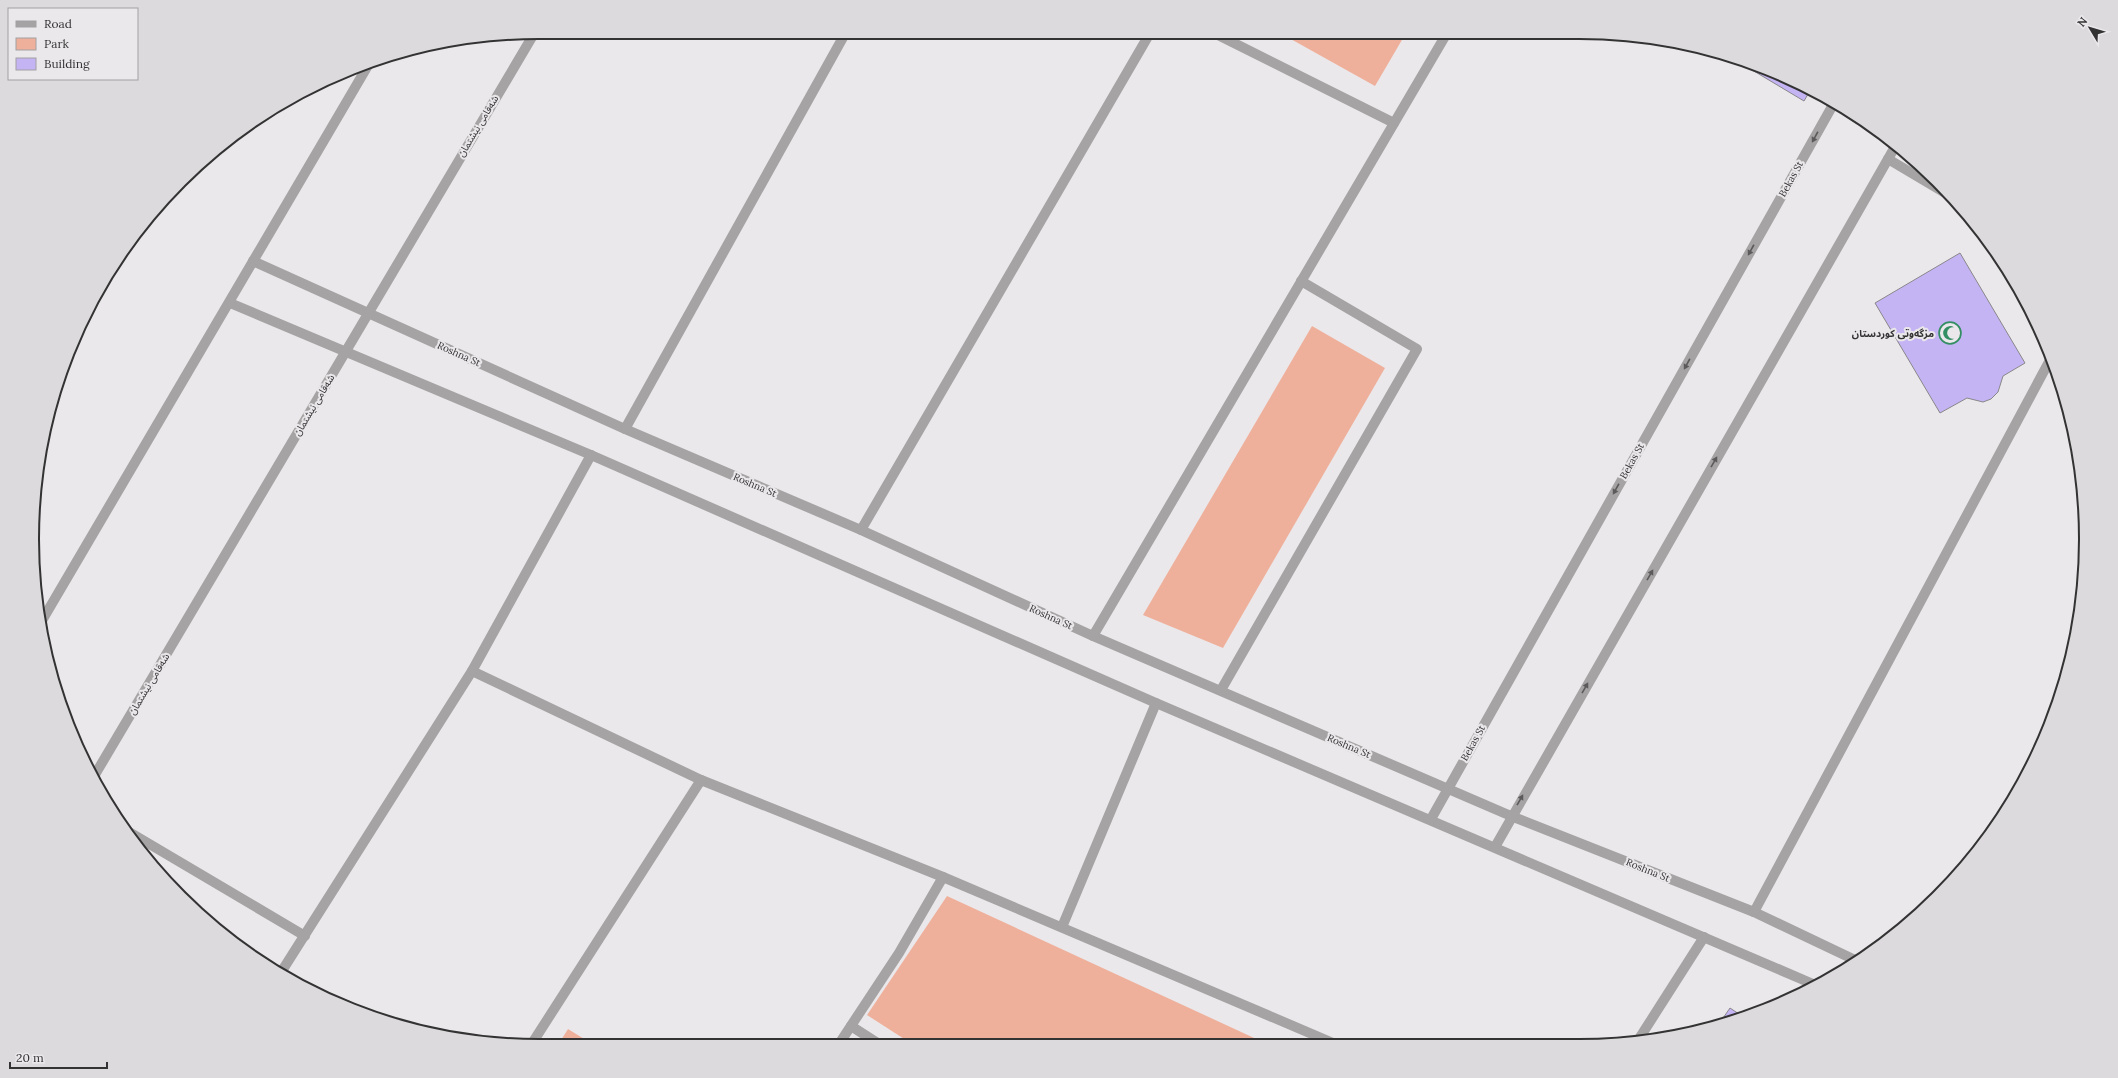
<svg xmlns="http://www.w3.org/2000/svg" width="2118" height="1078" font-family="Lora,'Noto Sans Arabic',serif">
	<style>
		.green { fill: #efb09b }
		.building { fill: #c5b4f4; stroke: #88878a }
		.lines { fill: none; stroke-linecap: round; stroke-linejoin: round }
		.minor { stroke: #a5a3a3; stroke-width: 10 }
		.oneway { fill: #5c5a5b }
		.labels { text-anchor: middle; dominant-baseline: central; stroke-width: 4; stroke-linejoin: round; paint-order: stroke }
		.street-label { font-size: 10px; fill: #343334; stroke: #ebe8eb }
		.poi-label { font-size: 10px; font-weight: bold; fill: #343334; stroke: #ebe8eb; text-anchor: end }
		.rim { fill: none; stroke: #343334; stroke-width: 2 }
	</style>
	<rect width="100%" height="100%" fill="#ebe8eb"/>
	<g class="green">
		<path d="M1280,33H1406L1375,86Z"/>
		<path d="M1312,326L1385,368L1223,648L1143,615Z"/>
		<path d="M947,896L1265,1043L912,1044L867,1015Z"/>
		<path d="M568,1029L594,1045H558Z"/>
	</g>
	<g class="building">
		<path d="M1727,55L1803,84L1811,89L1804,101Z"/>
		<path d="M1960,253L2025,363L2003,376L1998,392L1991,399L1983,402L1967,398L1940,413L1875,303Z"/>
		<path d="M1730,1008L1742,1016L1721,1021Z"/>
	</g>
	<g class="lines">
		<g class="minor">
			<path d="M1214,33L1394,123"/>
			<path d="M1888,159L1952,197"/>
			<path d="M253,261L625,429L861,530L1093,636L1511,816L1754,912L1855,960"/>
			<path d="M230,303L591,455L1156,703L1813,984"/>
			<path d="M625,429L846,32"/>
			<path d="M861,530L1150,33"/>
			<path d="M40,624L370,62"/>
			<path d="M1093,636L1447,33"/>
			<path d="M472,671L701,780L943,877L1333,1043"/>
			<path d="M1221,690L1417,349L1301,281"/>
			<path d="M93,778L535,32"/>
			<path d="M1431,819L1834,103"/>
			<path d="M124,829L305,936"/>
			<path d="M1495,847L1896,145"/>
			<path d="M1754,912L2051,358"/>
			<path d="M1062,927L1156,703"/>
			<path d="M280,974L472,671L591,455"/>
			<path d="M851,1026L879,1044"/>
			<path d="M1637,1042L1704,937"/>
			<path d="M839,1044L899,953L943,877"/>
			<path d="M531,1045L701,780"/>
		</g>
	</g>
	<defs><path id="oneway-solid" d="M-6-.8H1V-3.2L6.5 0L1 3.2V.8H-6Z"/></defs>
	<g class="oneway">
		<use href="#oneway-solid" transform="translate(1815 137) rotate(119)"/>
		<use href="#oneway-solid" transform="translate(1751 250) rotate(119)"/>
		<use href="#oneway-solid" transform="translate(1687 364) rotate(119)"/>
		<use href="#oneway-solid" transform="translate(1714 462) rotate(-60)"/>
		<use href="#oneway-solid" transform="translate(1616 489) rotate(119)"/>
		<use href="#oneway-solid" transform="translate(1650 575) rotate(-60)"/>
		<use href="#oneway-solid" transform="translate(1585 688) rotate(-60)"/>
		<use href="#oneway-solid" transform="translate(1520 800) rotate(-60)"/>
	</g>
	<defs>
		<g id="mosque-ring" transform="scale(1.15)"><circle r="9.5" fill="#ebe8eb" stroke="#348e64" stroke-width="1.5"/><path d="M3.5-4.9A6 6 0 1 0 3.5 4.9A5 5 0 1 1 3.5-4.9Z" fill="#348e64"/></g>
	</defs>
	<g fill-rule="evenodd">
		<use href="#mosque-ring" x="1950" y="333"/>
	</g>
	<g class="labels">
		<g class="street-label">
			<text transform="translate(478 126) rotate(-59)">شەقامی نیشتمان</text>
			<text transform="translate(1791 179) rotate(-61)">Bekas St</text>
			<text transform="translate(459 354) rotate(24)">Roshna St</text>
			<text transform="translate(314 405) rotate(-59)">شەقامی نیشتمان</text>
			<text transform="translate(1632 461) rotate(-61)">Bekas St</text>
			<text transform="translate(755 485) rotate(23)">Roshna St</text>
			<text transform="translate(1051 617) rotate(24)">Roshna St</text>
			<text transform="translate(149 684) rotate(-59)">شەقامی نیشتمان</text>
			<text transform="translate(1473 743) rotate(-61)">Bekas St</text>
			<text transform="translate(1349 746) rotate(23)">Roshna St</text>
			<text transform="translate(1648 870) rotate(22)">Roshna St</text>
		</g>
		<g class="poi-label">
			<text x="1934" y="333">مزگەوتی کوردستان</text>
		</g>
	</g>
	<path d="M0 0H2118V1078H0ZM539 39H1579A500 500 0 0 1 2079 539V539A500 500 0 0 1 1579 1039H539A500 500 0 0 1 39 539V539A500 500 0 0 1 539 39Z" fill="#dcdadc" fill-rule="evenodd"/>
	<path class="rim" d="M539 39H1579A500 500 0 0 1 2079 539V539A500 500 0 0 1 1579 1039H539A500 500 0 0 1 39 539V539A500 500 0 0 1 539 39Z"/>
	<rect x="8" y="8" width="130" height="72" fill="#ebe8eb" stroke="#a2a0a2"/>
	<rect x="16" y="21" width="20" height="6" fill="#a5a3a3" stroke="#a2a0a2"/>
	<text x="44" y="28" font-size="12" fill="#343334">Road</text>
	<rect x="16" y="38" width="20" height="12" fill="#efb09b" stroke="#a2a0a2"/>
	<text x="44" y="48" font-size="12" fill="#343334">Park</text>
	<rect x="16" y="58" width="20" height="12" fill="#c5b4f4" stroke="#a2a0a2"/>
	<text x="44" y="68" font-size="12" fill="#343334">Building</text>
	<g transform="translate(2090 28) rotate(308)" stroke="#ebe8eb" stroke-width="3" paint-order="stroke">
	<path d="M0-3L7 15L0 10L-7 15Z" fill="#343334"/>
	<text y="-6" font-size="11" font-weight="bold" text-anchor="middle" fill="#343334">N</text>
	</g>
	<path d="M10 1062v6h97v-6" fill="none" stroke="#343334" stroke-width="2"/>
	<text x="16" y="1062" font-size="12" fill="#343334" stroke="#ebe8eb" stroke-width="3" paint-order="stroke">20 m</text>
</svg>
